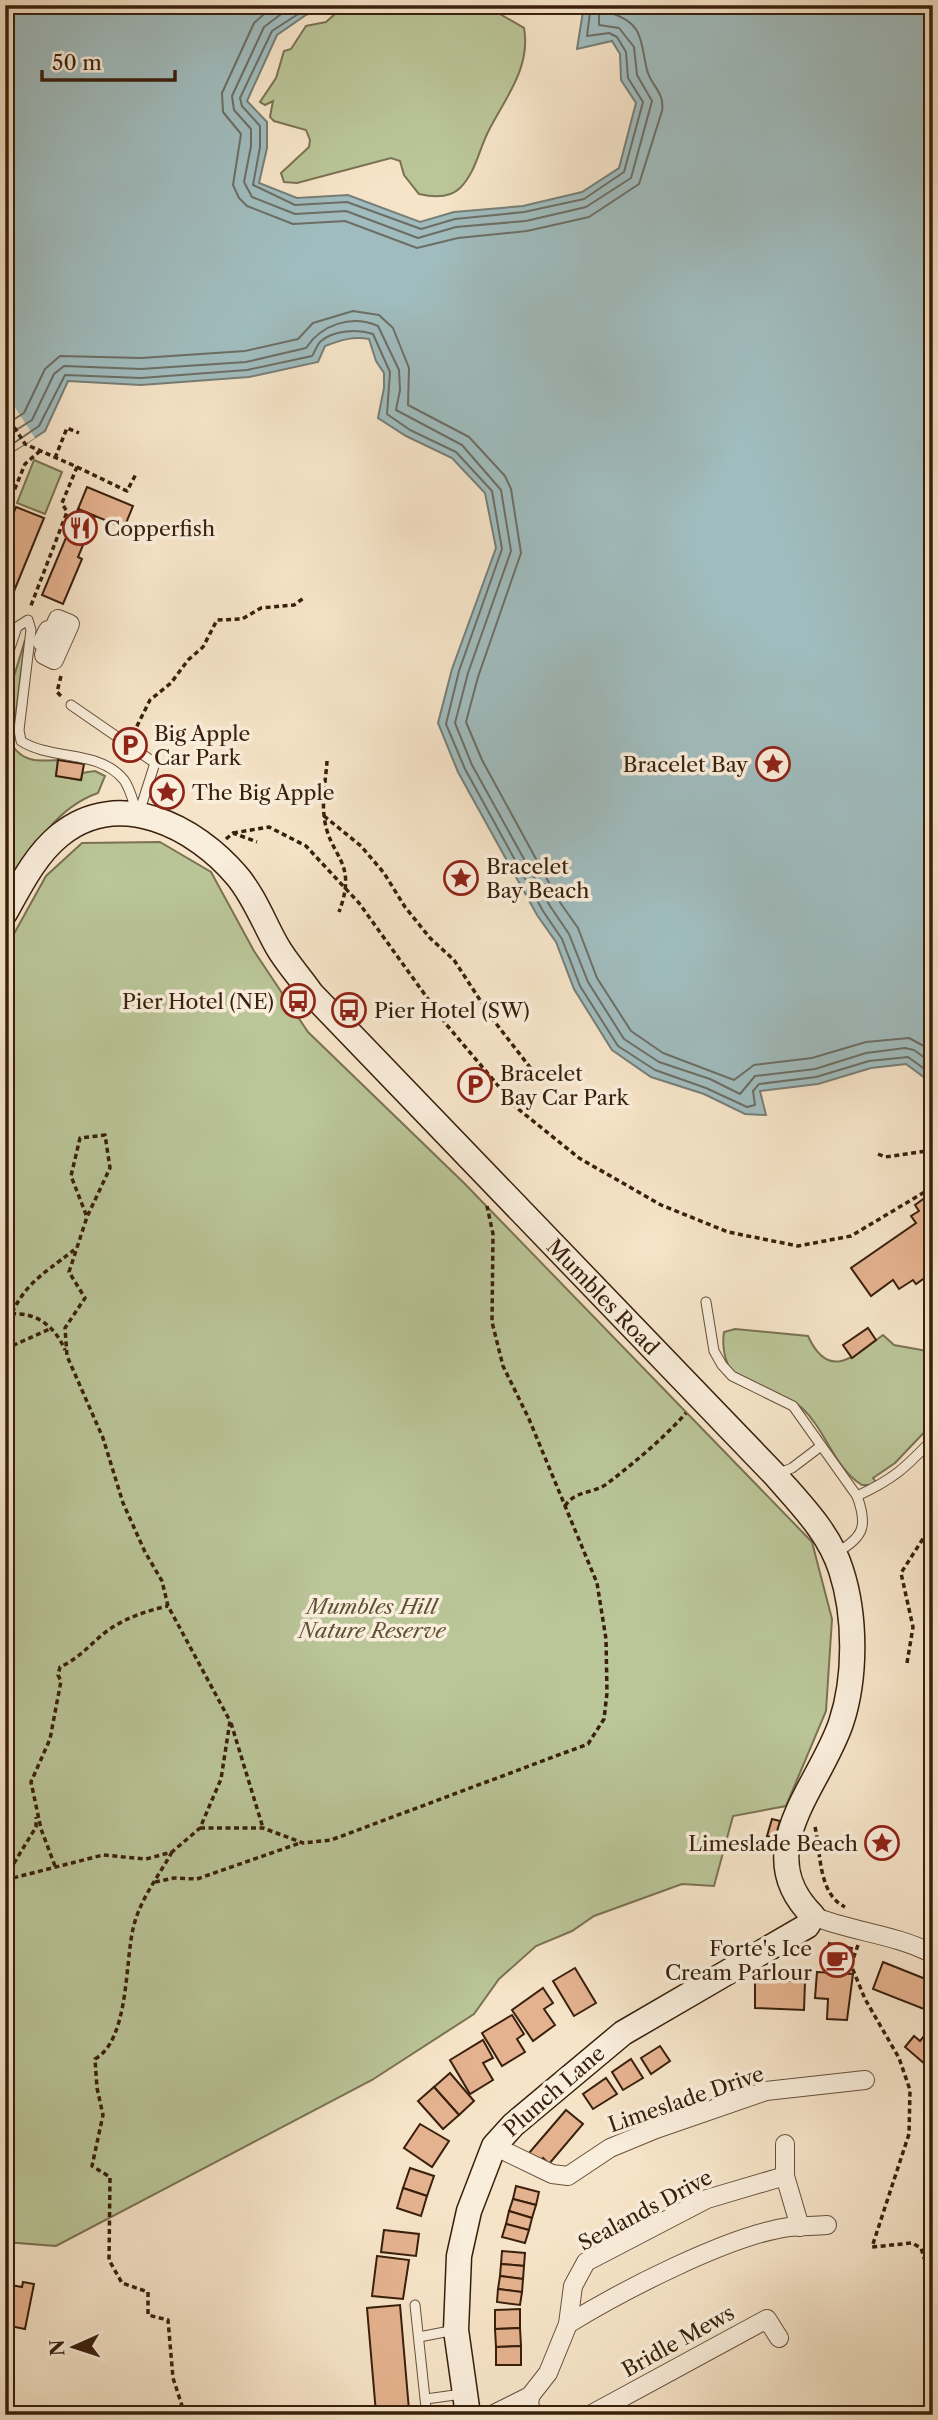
<svg xmlns="http://www.w3.org/2000/svg" width="938" height="2420" font-family="'Libre Caslon Text',serif">
	<style>
		.green { fill: #bac598; stroke: #7a7252; stroke-width: 2 }
		.water { fill: #a0bcbe; stroke: #777e77; stroke-width: 2 }
		.pier { fill: #f6e4c8 }
		.lines { fill: none; stroke-linecap: round; stroke-linejoin: round }
		.shore { stroke: #6c6e65; stroke-width: 2 }
		.building { fill: #e5b28f; stroke: #39200c; stroke-width: 2 }
		.lane-casing { stroke: #68513b; stroke-width: 11 }
		.street-casing { stroke: #68513b; stroke-width: 20 }
		.secondary-casing { stroke: #39200c; stroke-width: 27 }
		.path { stroke: #39200c; stroke-width: 3.5; stroke-dasharray: 5 3.5; stroke-linecap: butt }
		.lane { stroke: #f9eddb; stroke-width: 9 }
		.street { stroke: #f9eddb; stroke-width: 18 }
		.secondary { stroke: #f9eddb; stroke-width: 24 }
		.labels { text-anchor: middle; dominant-baseline: central; stroke-width: 7; stroke-linejoin: round; paint-order: stroke }
		.poi-label { font-size: 21px; fill: #39200c; stroke: #f9eddb; text-anchor: start }
		.street-label { font-size: 21px; fill: #39200c; stroke: #f9eddb }
		.park-label { font-size: 21px; font-style: italic; fill: #605236; stroke: #f9eddb }
	</style>
	<rect width="100%" height="100%" fill="#f6e4c8"/>
	<filter id="stains"><feTurbulence type="fractalNoise" baseFrequency=".00286" numOctaves="4"/><feColorMatrix values="0 0 0 0 .2 0 0 0 0 .09 0 0 0 0 .02 0 0 0 .5 -.17"/></filter>
	<radialGradient id="worn" r=".72"><stop offset=".6" stop-color="#630" stop-opacity="0"/><stop offset="1" stop-color="#630" stop-opacity=".3"/></radialGradient>
	<g class="green">
		<path d="M345,5H494L500,14L524,28C531,67 506,97 489,130C479,149 476,172 460,188C449,199 432,197 419,194L404,175L400,161L391,158L297,183L284,182L281,173L309,147L310,140L306,130L274,121L270,117L273,101L265,105L260,102L276,78L284,51L291,49L306,26L326,22Z"/>
		<path d="M34,460L62,472L45,514L17,503Z"/>
		<path d="M25,640L12,745C24,763 38,761 58,760L56,776L81,780L82,773L95,771L105,776L98,793C52,809 29,855 5,894V706Z"/>
		<path d="M160,842L211,872L254,951L308,1032L464,1183L812,1542L832,1619L826,1711L786,1806L733,1816L714,1886L682,1884L594,1916L572,1931L536,1946L499,1979L474,2014L372,2080L56,2246L5,2242V950L46,876L82,843Z"/>
		<path d="M735,1329L808,1336C829,1382 854,1356 883,1335L894,1345L933,1352V1423L895,1463L873,1478L878,1485H862C834,1468 826,1430 802,1408C783,1391 752,1390 734,1373C724,1364 722,1344 724,1332Z"/>
	</g>
	<path class="water" d="M5,5H330L306,15L277,35L247,101L267,122V148L259,183L297,198L348,195L420,222L454,212L523,206L582,192L619,168L636,103L621,80L620,54L612,41L577,49L584,5H933V1084L906,1064L871,1068L818,1084L760,1091L766,1115L745,1114L704,1094L651,1077L612,1050L574,989L556,942L537,915L458,772L438,723L452,669L496,548L485,493L452,458L406,436L378,418L384,388V373L376,361L369,339C353,336 341,340 325,346L318,362L249,377L141,385L68,381L45,431L14,451L13,482L5,501Z"/>
	<path class="pier" d="M5,392L35,438L13,451L5,436Z"/>
	<g class="lines">
		<g class="shore">
			<path d="M274,5L254,23L222,93L223,112L241,134L233,185L239,198L247,206L293,224L345,221L417,248L458,238L527,231L589,217L639,184L662,111C665,92 651,86 647,70C640,42 645,24 611,13L610,5"/>
			<path d="M293,5L264,27L232,96L234,110L251,129V146L244,182L252,197L295,214L346,211L418,238L456,227L526,221L586,207L631,178L652,101L637,75L634,47L619,28L599,25V5"/>
			<path d="M312,5L272,31L240,98L242,106L260,126V147L253,185L295,205L347,202L421,229L455,219L524,212L584,199L624,172L643,102L628,78L626,52L617,37L609,33L587,36L591,5"/>
			<path d="M5,425L24,413L45,369L60,356L141,358L245,351L298,339L313,323L353,311L379,315L393,328L409,368L408,405L469,437L505,476L511,489L521,553L478,677L466,722L482,760L559,901L578,928L597,978L631,1031L663,1053L734,1080L754,1065L812,1058L866,1042L909,1038L933,1051"/>
			<path d="M5,437L32,420L54,374L64,366L141,369L246,362L306,348C321,325 351,314 378,326L399,370L400,390L396,410L462,445L501,490L511,551L468,673L455,723L472,765L550,906L569,934L588,982L624,1039L659,1062L710,1079L740,1094L755,1076L815,1069L866,1053L905,1048L914,1050L933,1064"/>
			<path d="M5,482L8,447L39,426L65,375L141,378L247,370L312,356C315,352 317,344 321,341C334,330 358,329 373,334L390,372L387,414L410,430L456,452L492,491L502,549L459,671L446,724L465,769L543,911L562,939L580,986L618,1046L655,1070L706,1088L747,1107L755,1105L753,1091L759,1084L816,1077L869,1061L908,1057L933,1075"/>
		</g>
	</g>
	<g class="building">
		<path d="M87,487L133,506L124,528L78,509Z"/>
		<path d="M16,507L44,518L5,613V534Z"/>
		<path d="M78,509L95,516L78,557L82,559L63,604L42,595Z"/>
		<path d="M58,760L84,764L81,780L56,776Z"/>
		<path d="M933,1192V1272L916,1284L913,1280L899,1289L893,1280L871,1296L851,1268L916,1223L911,1216L919,1211L915,1205Z"/>
		<path d="M868,1328L876,1340L852,1358L843,1345Z"/>
		<path d="M772,1819L780,1821L775,1838L767,1836Z"/>
		<path d="M829,1943L852,1948L847,1967L824,1961Z"/>
		<path d="M883,1962L933,1982V2000L929,2011L873,1989Z"/>
		<path d="M575,1968L596,2003L574,2016L553,1981Z"/>
		<path d="M817,1972L853,1974L847,2020L827,2019L828,1999L815,1998Z"/>
		<path d="M755,1980L805,1981L804,2010L755,2008Z"/>
		<path d="M543,1988L553,2003L544,2009L555,2025L533,2041L512,2010Z"/>
		<path d="M512,2015L524,2034L517,2039L525,2052L502,2066L482,2033Z"/>
		<path d="M927,2032L933,2036V2071L905,2047L914,2036L920,2041Z"/>
		<path d="M483,2040L493,2058L483,2063L493,2080L470,2094L450,2060Z"/>
		<path d="M660,2046L670,2061L651,2074L641,2058Z"/>
		<path d="M631,2059L643,2078L623,2090L612,2072Z"/>
		<path d="M450,2073L474,2101L459,2115L434,2087Z"/>
		<path d="M606,2078L617,2094L593,2109L583,2094Z"/>
		<path d="M434,2087L459,2115L443,2129L418,2101Z"/>
		<path d="M566,2110L583,2124L549,2164L543,2158L540,2161L529,2153Z"/>
		<path d="M420,2124L449,2141L432,2167L404,2148Z"/>
		<path d="M410,2168L434,2176L427,2196L403,2188Z"/>
		<path d="M516,2186L539,2192L536,2205L513,2199Z"/>
		<path d="M403,2188L427,2196L421,2216L397,2208Z"/>
		<path d="M513,2199L536,2205L532,2218L509,2211Z"/>
		<path d="M509,2211L532,2218L529,2230L506,2224Z"/>
		<path d="M506,2224L529,2230L525,2243L502,2237Z"/>
		<path d="M384,2230L419,2234L416,2256L381,2252Z"/>
		<path d="M502,2251L525,2253L524,2266L501,2264Z"/>
		<path d="M377,2256L409,2260L403,2299L372,2296Z"/>
		<path d="M501,2264L524,2266L523,2279L500,2276Z"/>
		<path d="M500,2276L523,2279L522,2292L498,2289Z"/>
		<path d="M23,2282L34,2284L25,2329L5,2325V2284L22,2287Z"/>
		<path d="M498,2289L522,2292L520,2305L497,2302Z"/>
		<path d="M400,2305L409,2410L376,2413L367,2308Z"/>
		<path d="M520,2309V2328L495,2329V2310Z"/>
		<path d="M520,2328L521,2346L496,2347L495,2329Z"/>
		<path d="M521,2346V2365H496V2347Z"/>
	</g>
	<g class="lines">
		<g class="lane-casing">
			<g id="lane">
				<path d="M5,663L17,627L28,620L31,630L19,730L21,741C52,761 99,749 124,780C130,788 133,802 137,812"/>
				<path d="M71,705L155,763L139,813"/>
				<path d="M706,1302L714,1351L722,1365L732,1376L793,1406L857,1496C868,1526 864,1537 836,1553"/>
				<path d="M777,1474L792,1468L821,1446"/>
				<path d="M857,1496C894,1479 905,1468 933,1439"/>
				<path d="M415,2305L426,2408"/>
				<path d="M419,2337L455,2330"/>
				<path d="M426,2399L462,2394"/>
			</g>
		</g>
		<g class="street-casing">
			<g id="street">
				<path d="M58,619L70,624L54,660L44,655L48,645L42,642L48,630L52,632Z"/>
				<path d="M813,1916C852,1932 895,1934 933,1954"/>
				<path d="M785,2144V2176L800,2227"/>
				<path d="M494,2146L552,2174L568,2176L610,2148L656,2129L766,2091L865,2080"/>
				<path d="M568,2324C620,2292 729,2235 789,2227C801,2226 814,2226 827,2225"/>
				<path d="M530,2396L529,2407L536,2415"/>
				<path d="M492,2415L530,2396L548,2373L568,2324L573,2286L586,2262L707,2199L785,2176"/>
				<path d="M590,2415L767,2319L779,2338"/>
			</g>
		</g>
		<g class="secondary-casing">
			<g id="secondary">
				<path id="s1" d="M5,913C20,886 36,854 60,835C119,787 196,827 237,876C254,896 264,923 277,946C286,962 300,977 311,993L775,1475C800,1504 829,1532 841,1570C856,1616 856,1678 841,1723C819,1788 748,1852 813,1916L807,1926L623,2033L513,2125L494,2146L469,2211L459,2256L456,2330L468,2415"/>
			</g>
		</g>
		<g class="path">
			<path d="M5,413L25,444L77,467L62,503L67,512L30,608"/>
			<path d="M55,458L67,428L79,433"/>
			<path d="M77,467L127,491L136,474"/>
			<path d="M5,513L25,464L40,451"/>
			<path d="M61,676L57,692L62,697"/>
			<path d="M133,734L150,700L171,683L188,660L203,647L217,620L242,619L261,608L294,605L305,597"/>
			<path d="M327,761C326,778 322,798 324,815C328,858 359,859 339,912"/>
			<path d="M324,816L361,846L384,873L405,907L430,938L454,960L491,1017L539,1079"/>
			<path d="M233,833L269,827L306,846L359,903L446,1024L517,1108L579,1158L661,1205L728,1232L798,1246L851,1236L933,1187"/>
			<path d="M226,839L233,833L257,842"/>
			<path d="M878,1154L885,1157L933,1150"/>
			<path d="M11,1314C36,1312 55,1326 65,1350"/>
			<path d="M5,1328C23,1284 38,1278 74,1250"/>
			<path d="M5,1349L52,1328"/>
			<path d="M565,1506C575,1490 594,1494 608,1483C635,1462 663,1439 686,1413"/>
			<path d="M907,1663L913,1627L901,1573L933,1523"/>
			<path d="M231,1723L263,1828"/>
			<path d="M815,1827C821,1853 818,1894 845,1907"/>
			<path d="M200,1828H263L303,1843L331,1840L588,1744L604,1719L607,1693L606,1639L597,1583L529,1419L503,1366L492,1322L493,1234L487,1206"/>
			<path d="M172,1852C158,1877 139,1901 133,1929C125,1963 129,2040 95,2059L97,2088L103,2115L92,2166L110,2177L109,2260L122,2283L148,2292V2315L168,2320L173,2378L185,2415"/>
			<path d="M55,1866L41,1829L31,1782L50,1739L61,1681L58,1675L60,1667C80,1658 90,1644 107,1631C125,1618 146,1611 168,1606"/>
			<path d="M5,1878L36,1827V1817"/>
			<path d="M5,1880L103,1855L146,1859L172,1852L200,1828L221,1779L230,1721L168,1606L162,1581L145,1552L123,1503L103,1438L67,1356L65,1328L85,1298L69,1272L87,1217L110,1168L105,1135L80,1138L71,1176L87,1217"/>
			<path d="M155,1882L174,1878L197,1879L300,1843"/>
			<path d="M858,1945L851,1965L865,1999L899,2058L910,2090L909,2134L872,2247L912,2243L921,2248L933,2287"/>
			<path d="M34,2415V2412"/>
		</g>
		<use href="#lane" class="lane"/>
		<use href="#street" class="street"/>
		<use href="#secondary" class="secondary"/>
	</g>
	<defs>
		<g id="restaurant-ring" transform="scale(1.75)"><circle r="9.5" fill="#f9eddb" stroke="#8f2418" stroke-width="1.5"/><path d="M-5-6h1v4h1v-4h1v4h1v-4h1v5L-1.5 .5V6h-2V.5L-5-1ZM5-6V6H3V1.5H1.5Q1.5-4 5-6Z" fill="#8f2418"/></g>
		<g id="parking-ring" transform="scale(1.75)"><circle r="9.5" fill="#f9eddb" stroke="#8f2418" stroke-width="1.5"/><path d="M-3.5-5.5H1a3.5 3.5 0 0 1 0 7H-1V5.5H-3.5ZM-1-3.4V-.6H.8a1.4 1.4 0 0 0 0-2.8Z" fill="#8f2418"/></g>
		<g id="sight-ring" transform="scale(1.75)"><circle r="9.5" fill="#f9eddb" stroke="#8f2418" stroke-width="1.5"/><path d="M0-6L1.8-2.2L6-1.7L2.9 1.2L3.7 5.4L0 3.3L-3.7 5.4L-2.9 1.2L-6-1.7L-1.8-2.2Z" fill="#8f2418"/></g>
		<g id="bus-ring" transform="scale(1.75)"><circle r="9.5" fill="#f9eddb" stroke="#8f2418" stroke-width="1.5"/><path d="M-5-6H5V4H4V6H2V4H-2V6H-4V4H-5ZM-3.5-4V0h7V-4ZM-3.5 1.2v1.5H-2V1.2ZM2 1.2v1.5H3.5V1.2Z" fill="#8f2418"/></g>
		<g id="cafe-ring" transform="scale(1.75)"><circle r="9.5" fill="#f9eddb" stroke="#8f2418" stroke-width="1.5"/><path d="M-5.5-4.5H6V0H3Q3 3.5 0 3.5H-2.5Q-5.5 3.5-5.5 0ZM3-3.2v2h1.7v-2ZM-6 4.5H4V6H-6Z" fill="#8f2418"/></g>
	</defs>
	<g fill-rule="evenodd">
		<use href="#restaurant-ring" x="80" y="528"/>
		<use href="#parking-ring" x="130" y="745"/>
		<use href="#sight-ring" x="773" y="764"/>
		<use href="#sight-ring" x="167" y="792"/>
		<use href="#sight-ring" x="461" y="878"/>
		<use href="#bus-ring" x="298" y="1001"/>
		<use href="#bus-ring" x="349" y="1010"/>
		<use href="#parking-ring" x="475" y="1085"/>
		<use href="#sight-ring" x="882" y="1843"/>
		<use href="#cafe-ring" x="837" y="1960"/>
	</g>
	<g class="labels">
		<g class="poi-label">
			<text x="104" y="528">Copperfish</text>
			<text x="154" y="733">Big Apple<tspan x="154" dy="24">Car Park</tspan></text>
			<text x="748" y="764" text-anchor="end">Bracelet Bay</text>
			<text x="192" y="792">The Big Apple</text>
			<text x="486" y="866">Bracelet<tspan x="486" dy="24">Bay Beach</tspan></text>
			<text x="274" y="1001" text-anchor="end">Pier Hotel (NE)</text>
			<text x="374" y="1010">Pier Hotel (SW)</text>
			<text x="500" y="1073">Bracelet<tspan x="500" dy="24">Bay Car Park</tspan></text>
			<text x="858" y="1843" text-anchor="end">Limeslade Beach</text>
			<text x="812" y="1948" text-anchor="end">Forte's Ice<tspan x="812" dy="24">Cream Parlour</tspan></text>
		</g>
		<g class="street-label">
			<text stroke="none"><textPath href="#s1" startOffset="858">Mumbles Road</textPath></text>
			<text transform="translate(554 2091) rotate(-41)">Plunch Lane</text>
			<text transform="translate(686 2099) rotate(-19)">Limeslade Drive</text>
			<text transform="translate(645 2210) rotate(-28)">Sealands Drive</text>
			<text transform="translate(678 2341) rotate(-29)">Bridle Mews</text>
		</g>
		<g class="park-label">
			<text x="372" y="1606">Mumbles Hill<tspan x="372" dy="24">Nature Reserve</tspan></text>
		</g>
	</g>
	<rect width="938" height="2420" fill="none" stroke="#f6e4c8" stroke-width="28"/>
	<rect x="7" y="7" width="924" height="2406" fill="none" stroke="#39200c" stroke-width="3.5"/>
	<rect x="14" y="14" width="910" height="2392" fill="none" stroke="#39200c" stroke-width="2"/>
	<g transform="translate(74 2347) rotate(267)" stroke="#f9eddb" stroke-width="5" paint-order="stroke">
	<path d="M0-5L12 26L0 18L-12 26Z" fill="#39200c"/>
	<text y="-10" font-size="19" font-weight="bold" text-anchor="middle" fill="#39200c">N</text>
	</g>
	<path d="M42 70v10h133v-10" fill="none" stroke="#39200c" stroke-width="3.5"/>
	<text x="52" y="70" font-size="21" fill="#39200c" stroke="#f9eddb" stroke-width="5" paint-order="stroke">50 m</text>
	<rect width="100%" height="100%" filter="url(#stains)"/>
	<rect width="100%" height="100%" fill="url(#worn)"/>
</svg>
